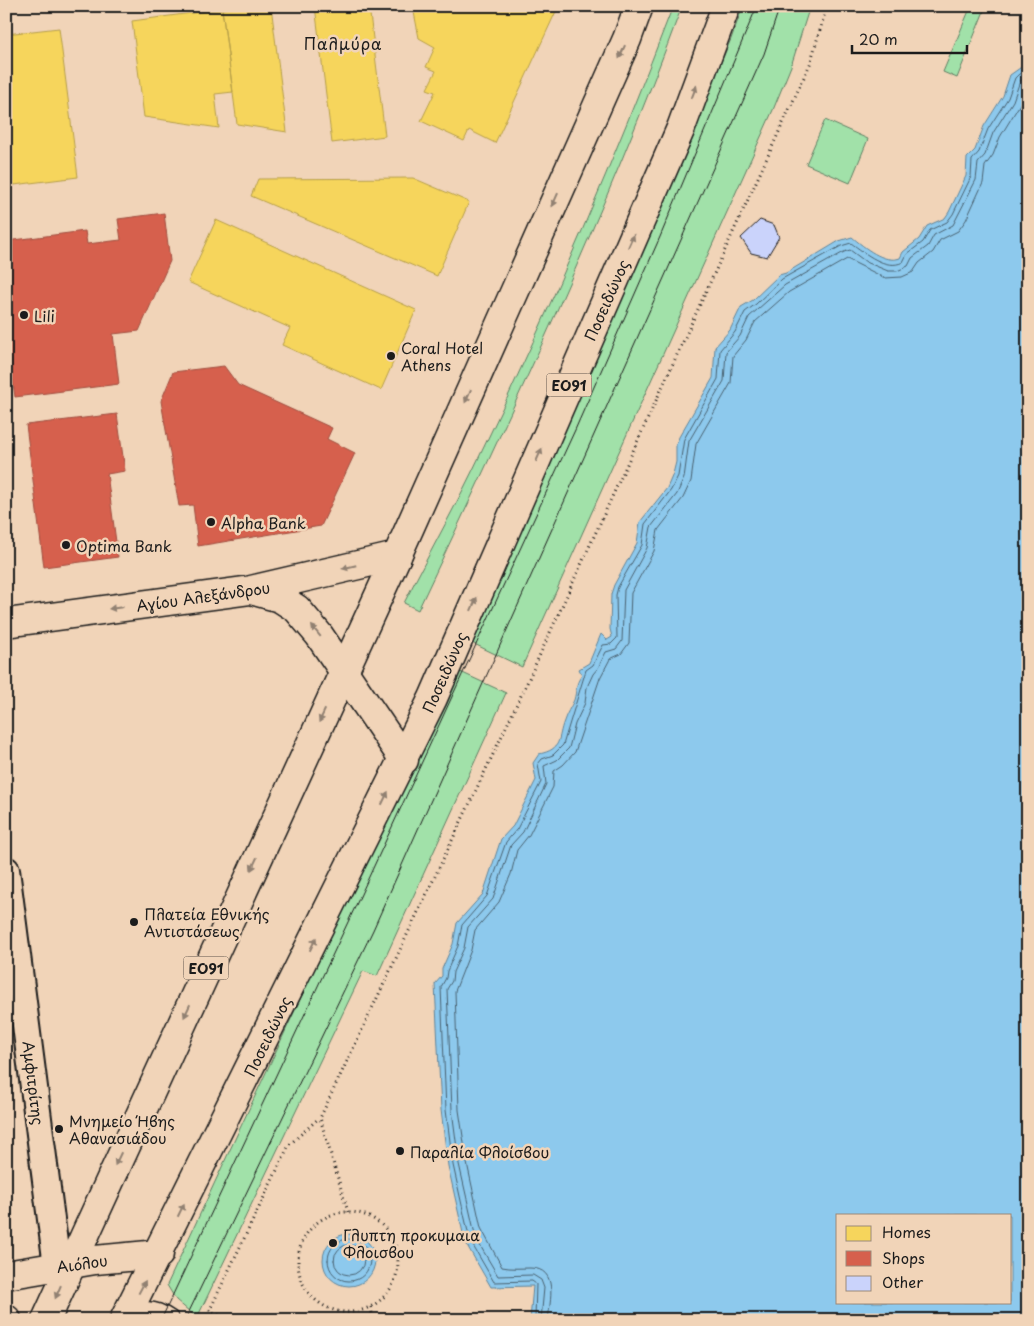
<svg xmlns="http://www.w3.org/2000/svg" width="1034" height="1326" font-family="'Playpen Sans',sans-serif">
  <rect width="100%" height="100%" fill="#f1d4b8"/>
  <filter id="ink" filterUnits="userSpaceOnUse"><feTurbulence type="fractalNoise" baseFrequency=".02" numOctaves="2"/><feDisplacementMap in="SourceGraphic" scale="10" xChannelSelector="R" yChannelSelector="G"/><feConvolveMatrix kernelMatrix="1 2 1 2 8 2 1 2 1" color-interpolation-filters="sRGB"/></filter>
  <g filter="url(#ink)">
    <!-- green -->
    <path fill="#a1e1a9" stroke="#5e7e62" d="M 673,6 L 682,6 C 606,212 512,412 418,610 L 404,603 C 430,552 458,502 482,451 C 552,306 615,157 673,6 Z
      M 743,6 L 810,6 L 791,66 L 773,110 L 522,667 L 466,640 L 562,429 L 731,39 Z
      M 971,6 L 986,6 L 957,78 L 943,72 Z
      M 825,120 L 868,139 L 850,183 L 806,164 Z
      M 454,669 L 506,693 L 377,976 L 363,971 L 197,1318 L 176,1300 L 167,1285 Z"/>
    <!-- water -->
    <path fill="#8dc9ed" stroke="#608499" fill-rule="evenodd" d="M 1028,54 L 1028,1320 L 530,1320 L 533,1286 L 491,1287 L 468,1247 L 463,1233 L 448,1166 L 441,1110 L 435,984 L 442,976 L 442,969 L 453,944 L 457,923 L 483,894 L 501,839 L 513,826 L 536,780 L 533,763 L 539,754 C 563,749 557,739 564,721 C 566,714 571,707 574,700 C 577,690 575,684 582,675 L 579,669 L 589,663 L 601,634 L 607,640 L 612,637 L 610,629 L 611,594 L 614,585 L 637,543 L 640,522 L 667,488 L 673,474 L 676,462 L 676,445 L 679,437 L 713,378 L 715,347 L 730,330 L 741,307 L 753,300 L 779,275 L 786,273 L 839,241 L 852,237 C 864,247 884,264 900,258 L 903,252 L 919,239 L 927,226 L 945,218 L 949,212 L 966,176 L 967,158 L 975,150 L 984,126 L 1003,96 L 1010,75 L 1027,63 ZM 838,1215 L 1010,1215 L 1010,1302 L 838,1302 Z
      M323 1260a26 26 0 1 1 52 0a26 26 0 1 1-52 0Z"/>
    <!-- homes -->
    <path fill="#f6d55c" stroke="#b59e49" d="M 246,6 L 271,6 L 287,132 L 237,124 L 222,9 Z
      M 315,6 L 369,6 L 385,136 L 332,143 Z
      M 413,7 L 558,7 L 495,143 L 469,130 L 464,141 L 421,121 L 435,92 L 427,89 L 436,71 L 426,67 L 435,47 L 419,38 Z
      M 222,9 L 233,92 L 215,94 L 219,128 L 144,117 L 132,21 Z
      M 59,28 L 78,177 L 6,186 L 6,34 Z
      M 413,178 L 469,202 L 437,276 L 251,196 L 258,179 Z
      M 216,220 L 416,310 L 381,390 L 282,345 L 290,328 L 188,282 Z"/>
    <!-- shops -->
    <path fill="#d6604d" stroke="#9e4c3e" d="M 164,213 L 170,261 L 139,331 L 113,334 L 119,384 L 15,397 L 6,332 L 6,241 L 85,231 L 87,244 L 121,240 L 118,219 Z
      M 224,366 L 238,385 L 332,428 L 327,439 L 355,453 L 321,526 L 198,546 L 193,505 L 179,506 L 161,401 L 173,372 Z
      M 117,414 L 125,471 L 107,474 L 118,557 L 44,567 L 26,425 Z"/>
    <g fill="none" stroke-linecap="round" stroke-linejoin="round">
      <!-- shore -->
      <path stroke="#496170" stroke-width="1" d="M328 1260a21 21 0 1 1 42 0a21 21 0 1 1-42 0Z
        M334 1260a15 15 0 1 1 30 0a15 15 0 1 1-30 0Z
        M 535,1320 L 536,1284 L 532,1281 L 494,1282 L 472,1244 L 468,1232 L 453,1165 L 446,1110 L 441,987 L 446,978 L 447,971 L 458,946 L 462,925 L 487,896 L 506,842 L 517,829 L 541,782 L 538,764 L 542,759 L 553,755 L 563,745 L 586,670 L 593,665 L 603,645 L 611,644 L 617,638 L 616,595 L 618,587 L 642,545 L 645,524 L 671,490 L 678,476 L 684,439 L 718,379 L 720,350 L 735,332 L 745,312 L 756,304 L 782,279 L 841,246 L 851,243 C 865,253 886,271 903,262 L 907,254 L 923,242 L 930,230 L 947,222 L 953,214 L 971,177 L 972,160 L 979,152 L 988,129 L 1008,98 L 1015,78 L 1019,74 L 1028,71
        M 541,1320 L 544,1288 L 541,1280 L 533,1275 L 498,1276 L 478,1242 L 474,1230 L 459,1164 L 452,1110 L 447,989 L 452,981 L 453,972 L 464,948 L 468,927 L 493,899 L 511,845 L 523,832 L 546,784 L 544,766 L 557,760 L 569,748 L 575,724 L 585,703 L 587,687 L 593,674 L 598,668 L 606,652 L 616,649 L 622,641 L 624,590 L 647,548 L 651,527 L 677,494 L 684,478 L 689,441 L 724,381 L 726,352 L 740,336 L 749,317 L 785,285 L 844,252 L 850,250 L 866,262 L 888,271 L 897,271 L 908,266 L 912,258 L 928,246 L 934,235 L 953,225 L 976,180 L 978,163 L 985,155 L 993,133 L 1013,101 L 1020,81 L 1028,78
        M 548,1320 C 550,1301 559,1268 530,1268 C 521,1268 511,1269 502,1267 L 481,1228 L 467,1163 L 459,1110 L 455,991 L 471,950 L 475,930 L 499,902 L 511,874 L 517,850 L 529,835 L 553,787 L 554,771 L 563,765 L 575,752 L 600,678 L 610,659 L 621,654 L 629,643 L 631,593 L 654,551 L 658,530 L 683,498 L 691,481 L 696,444 L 731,383 L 733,356 L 746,340 L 755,322 L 789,292 L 847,259 L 885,278 L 902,277 L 913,272 L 919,263 L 933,252 L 940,240 L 958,231 L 966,220 L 983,183 L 985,166 L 993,155 L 1000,137 L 1020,104 L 1028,86"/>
    </g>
    <!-- building -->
    <path fill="#cad3fb" stroke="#1c1c1c" d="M 760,220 L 774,225 L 779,237 L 767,257 L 751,253 L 741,238 Z"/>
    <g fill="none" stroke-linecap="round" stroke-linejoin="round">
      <!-- service casing -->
      <g stroke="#1c1c1c" stroke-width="21">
        <path id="service" d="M 125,1320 C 145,1310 151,1307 170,1320"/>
      </g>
      <!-- pedestrian casing -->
      <g stroke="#1c1c1c" stroke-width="30">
        <path id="pedestrian" d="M 6,870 L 57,1266"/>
      </g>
      <!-- tertiary casing -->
      <g stroke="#1c1c1c" stroke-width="31">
        <path id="tertiary" d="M 251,590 L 280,598 L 297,609 L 319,635 L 404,760
          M 6,623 L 251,590 L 397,556
          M 6,1275 L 95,1260 L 159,1254
          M 6,1319 L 7,1320"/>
      </g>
      <!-- trunk casing -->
      <g stroke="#1c1c1c" stroke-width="31">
        <path id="trunk" d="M 46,1320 L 397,556 L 627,39 L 639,6
          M 124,1320 L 433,698 L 681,128 L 726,6"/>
      </g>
      <!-- path -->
      <path stroke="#1c1c1c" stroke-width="3" stroke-dasharray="1 4" stroke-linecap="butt" d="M 348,1212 L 320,1118 L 526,685 L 810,64 L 827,6
        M298 1262a50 50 0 1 1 100 0a50 50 0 1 1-100 0Z
        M 371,1307 L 373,1320
        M 209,1310 L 228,1320
        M 205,1320 L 289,1145 L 319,1118"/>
      <!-- service -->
      <use href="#service" stroke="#f1d4b8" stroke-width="18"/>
      <!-- pedestrian -->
      <use href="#pedestrian" stroke="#f1d4b8" stroke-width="26"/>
      <!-- tertiary -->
      <use href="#tertiary" stroke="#f1d4b8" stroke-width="28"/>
      <!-- trunk -->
      <use href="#trunk" stroke="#f1d4b8" stroke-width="28"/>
      <!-- tram -->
      <path stroke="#1c1c1c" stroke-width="1" d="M 161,1320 L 356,905 L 575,430 L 660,237 L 757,6
        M 185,1320 L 373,930 L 764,54 L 780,6"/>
    </g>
    <!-- one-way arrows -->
    <defs><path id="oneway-solid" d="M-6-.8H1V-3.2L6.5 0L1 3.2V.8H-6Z" transform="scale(1.25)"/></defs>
    <g fill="#918172">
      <use href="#oneway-solid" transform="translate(622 52) rotate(114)"/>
      <use href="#oneway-solid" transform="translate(694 92) rotate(-69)"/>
      <use href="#oneway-solid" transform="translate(555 200) rotate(114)"/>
      <use href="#oneway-solid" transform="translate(631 241) rotate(-66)"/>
      <use href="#oneway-solid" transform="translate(468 396) rotate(114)"/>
      <use href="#oneway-solid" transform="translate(539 455) rotate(-66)"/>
      <use href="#oneway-solid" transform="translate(349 567) rotate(166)"/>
      <use href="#oneway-solid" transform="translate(474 604) rotate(-66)"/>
      <use href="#oneway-solid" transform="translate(116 608) rotate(173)"/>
      <use href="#oneway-solid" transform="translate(316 631) rotate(-129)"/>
      <use href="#oneway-solid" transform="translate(322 716) rotate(115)"/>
      <use href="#oneway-solid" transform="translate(385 798) rotate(-64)"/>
      <use href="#oneway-solid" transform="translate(254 864) rotate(115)"/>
      <use href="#oneway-solid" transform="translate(313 944) rotate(-64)"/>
      <use href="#oneway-solid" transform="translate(187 1011) rotate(115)"/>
      <use href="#oneway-solid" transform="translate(118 1159) rotate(115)"/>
      <use href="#oneway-solid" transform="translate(181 1210) rotate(-64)"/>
      <use href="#oneway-solid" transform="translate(142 1287) rotate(-62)"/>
      <use href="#oneway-solid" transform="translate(58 1292) rotate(113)"/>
    </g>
  </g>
  <!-- markers -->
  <g fill="#1c1c1c" stroke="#f1d4b8" stroke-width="2">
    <circle cx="24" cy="315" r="5"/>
    <circle cx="391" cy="356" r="5"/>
    <circle cx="211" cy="522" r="5"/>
    <circle cx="66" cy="545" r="5"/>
    <circle cx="134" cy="922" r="5"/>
    <circle cx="59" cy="1129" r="5"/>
    <circle cx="400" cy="1151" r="5"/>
    <circle cx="333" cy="1243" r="5"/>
  </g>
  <g text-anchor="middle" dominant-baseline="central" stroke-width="5" stroke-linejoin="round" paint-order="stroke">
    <!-- shield labels -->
    <g fill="#f1d4b8" stroke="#5c534b" stroke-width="1">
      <rect x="546.5" y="373.5" width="45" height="23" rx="4"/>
      <rect x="183.5" y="956.5" width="45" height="23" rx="4"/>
    </g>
    <g font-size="14" font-weight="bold" fill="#1c1c1c">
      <text x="569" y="385">ΕΟ91</text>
      <text x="206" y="968">ΕΟ91</text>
    </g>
    <!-- street labels -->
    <g font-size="15" fill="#1c1c1c" stroke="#f1d4b8">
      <text transform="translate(606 300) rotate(-66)">Ποσειδώνος</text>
      <text transform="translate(203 596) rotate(-8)">Αγίου Αλεξάνδρου</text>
      <text transform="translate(444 672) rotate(-66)">Ποσειδώνος</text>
      <text transform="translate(267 1036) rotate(-64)">Ποσειδώνος</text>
      <text transform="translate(34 1083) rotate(83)">Αμφιτρίτης</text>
      <text transform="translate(82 1263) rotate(-8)">Αιόλου</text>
    </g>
    <!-- poi labels -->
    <g font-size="15" fill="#1c1c1c" stroke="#f1d4b8" text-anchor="start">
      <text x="34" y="315">Lili</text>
      <text x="401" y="347">Coral Hotel<tspan x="401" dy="17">Athens</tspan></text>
      <text x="221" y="522">Alpha Bank</text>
      <text x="76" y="545">Optima Bank</text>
      <text x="144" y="913">Πλατεία Εθνικής<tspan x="144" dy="17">Αντιστάσεως</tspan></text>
      <text x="69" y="1120">Μνημείο Ήβης<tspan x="69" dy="17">Αθανασιάδου</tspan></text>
      <text x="410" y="1151">Παραλία Φλοίσβου</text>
      <text x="343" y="1234">Γλυπτη προκυμαια<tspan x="343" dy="17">Φλοισβου</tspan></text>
    </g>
    <!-- neighbourhood labels -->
    <g font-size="16" letter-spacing="1" fill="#1c1c1c" stroke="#f1d4b8">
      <text x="343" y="43">Παλμύρα</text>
    </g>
  </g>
  <!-- margin -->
  <rect width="1034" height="1326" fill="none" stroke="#f1d4b8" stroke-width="25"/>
  <rect x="12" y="12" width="1009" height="1301" fill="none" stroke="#1c1c1c" stroke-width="2" filter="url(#ink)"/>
  <!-- legend -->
  <rect x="836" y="1214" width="175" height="90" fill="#f1d4b8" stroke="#9c8a7a"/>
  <rect x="846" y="1226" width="25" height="15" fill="#f6d55c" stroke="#9c8a7a"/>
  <text x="882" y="1238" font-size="15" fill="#1c1c1c">Homes</text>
  <rect x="846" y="1251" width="25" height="15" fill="#d6604d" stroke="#9c8a7a"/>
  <text x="882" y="1264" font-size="15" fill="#1c1c1c">Shops</text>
  <rect x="846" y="1276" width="25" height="15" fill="#cad3fb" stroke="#9c8a7a"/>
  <text x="882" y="1288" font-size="15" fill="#1c1c1c">Other</text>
  <!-- scale -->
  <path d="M852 45v8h115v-8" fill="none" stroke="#1c1c1c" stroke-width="2.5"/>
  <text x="859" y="45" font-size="15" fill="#1c1c1c" stroke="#f1d4b8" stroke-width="4" paint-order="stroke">20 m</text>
</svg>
